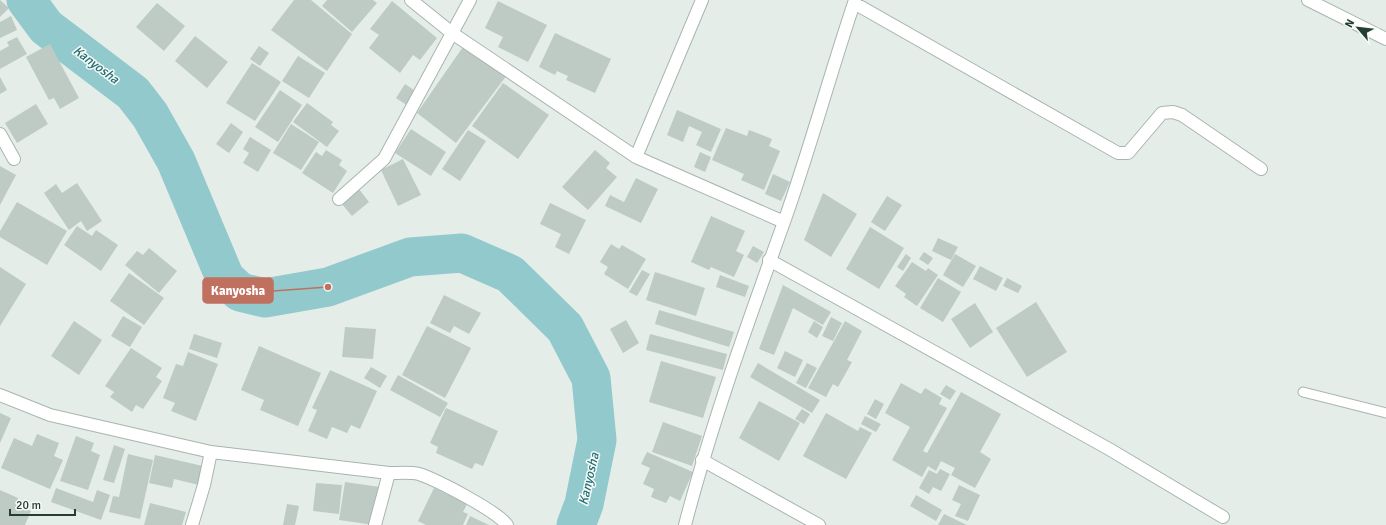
<svg xmlns="http://www.w3.org/2000/svg" width="1386" height="525" font-family="Signika,sans-serif">
  <rect width="100%" height="100%" fill="#e5ede9"/>
  <g fill="none" stroke-linecap="round" stroke-linejoin="round">
    <!-- river -->
    <path stroke="#92c9cd" stroke-width="39" d="M 26,0 L 46,27 L 133,93 L 150,115 L 176,161 L 225,278 L 240,292 L 265,298 L 328,287 L 410,257 L 462,253 L 510,274 L 565,328 L 591,378 L 597,440 L 584,504 L 576,525"/>
  </g>
  <!-- building -->
  <path fill="#bdcbc4" d="M 0,0 L 9,8 L 0,17 Z
    M 294,0 L 311,0 L 352,34 L 327,71 L 271,30 Z
    M 327,0 L 373,0 L 377,3 L 352,32 L 322,6 Z
    M 392,1 L 437,38 L 420,60 L 413,55 L 400,73 L 369,48 L 379,35 L 370,29 Z
    M 498,1 L 547,25 L 528,62 L 498,47 L 503,37 L 485,28 Z
    M 157,3 L 185,26 L 164,51 L 136,27 Z
    M 11,16 L 17,30 L 0,38 L 0,22 Z
    M 555,33 L 611,59 L 595,93 L 566,80 L 568,76 L 557,71 L 555,75 L 539,67 Z
    M 195,36 L 228,62 L 207,88 L 175,61 Z
    M 17,37 L 27,54 L 0,69 L 0,51 L 9,46 L 7,42 Z
    M 50,44 L 79,98 L 60,109 L 54,98 L 49,100 L 26,57 Z
    M 465,44 L 507,75 L 456,143 L 417,113 Z
    M 259,46 L 269,53 L 260,66 L 250,59 Z
    M 298,56 L 325,73 L 309,98 L 282,81 Z
    M 252,63 L 281,82 L 255,121 L 226,103 Z
    M 0,77 L 7,90 L 0,94 Z
    M 503,83 L 549,115 L 518,159 L 472,126 Z
    M 405,84 L 417,92 L 408,106 L 396,98 Z
    M 280,90 L 302,105 L 278,142 L 255,127 Z
    M 307,103 L 333,122 L 331,125 L 339,131 L 327,147 L 293,122 Z
    M 36,104 L 48,124 L 17,143 L 5,123 Z
    M 677,110 L 721,129 L 711,152 L 696,145 L 702,132 L 689,126 L 683,142 L 667,135 Z
    M 231,123 L 243,132 L 229,153 L 216,144 Z
    M 291,124 L 319,142 L 301,170 L 273,153 Z
    M 726,128 L 747,136 L 749,130 L 772,139 L 769,146 L 780,151 L 764,190 L 741,180 L 744,174 L 712,160 Z
    M 411,129 L 446,152 L 431,176 L 395,153 Z
    M 468,130 L 486,141 L 460,181 L 442,169 Z
    M 250,137 L 271,150 L 258,172 L 243,163 L 249,153 L 243,149 Z
    M 326,150 L 342,160 L 339,165 L 347,171 L 333,193 L 302,173 L 316,152 L 322,156 Z
    M 595,150 L 610,163 L 606,168 L 617,177 L 588,210 L 562,187 Z
    M 700,152 L 711,157 L 705,172 L 694,167 Z
    M 403,159 L 421,195 L 398,206 L 381,170 Z
    M 0,166 L 16,175 L 0,205 Z
    M 773,174 L 790,182 L 781,201 L 765,194 Z
    M 636,178 L 658,189 L 641,223 L 605,206 L 610,195 L 624,202 Z
    M 77,183 L 102,221 L 87,231 L 81,221 L 69,230 L 44,193 L 56,184 L 62,193 Z
    M 359,189 L 369,202 L 352,216 L 341,203 Z
    M 823,193 L 857,214 L 831,257 L 804,240 Z
    M 887,196 L 902,205 L 885,231 L 871,222 Z
    M 17,202 L 67,231 L 47,265 L 0,237 L 0,231 Z
    M 550,203 L 586,220 L 569,254 L 555,247 L 561,234 L 540,224 Z
    M 711,216 L 745,231 L 736,251 L 744,255 L 734,277 L 711,267 L 709,270 L 691,262 Z
    M 77,226 L 92,236 L 96,230 L 118,245 L 101,271 L 64,245 Z
    M 870,227 L 904,248 L 879,289 L 846,269 Z
    M 938,238 L 958,247 L 951,260 L 932,251 Z
    M 611,244 L 619,249 L 622,245 L 646,259 L 628,289 L 604,274 L 608,267 L 600,262 Z
    M 753,246 L 764,252 L 757,263 L 747,257 Z
    M 149,248 L 177,271 L 159,293 L 125,265 L 137,251 L 143,255 Z
    M 924,252 L 933,258 L 928,265 L 919,259 Z
    M 906,254 L 911,258 L 903,271 L 897,267 Z
    M 955,254 L 976,266 L 963,287 L 943,275 Z
    M 912,262 L 926,271 L 928,268 L 938,275 L 917,306 L 904,297 L 906,294 L 895,286 Z
    M 980,266 L 1003,278 L 996,291 L 973,279 Z
    M 0,267 L 26,284 L 0,326 Z
    M 642,270 L 650,274 L 637,296 L 629,292 Z
    M 655,272 L 705,288 L 696,316 L 646,300 Z
    M 129,273 L 164,298 L 144,325 L 110,301 Z
    M 720,275 L 749,286 L 745,297 L 716,287 Z
    M 938,278 L 961,292 L 943,322 L 920,308 Z
    M 1007,278 L 1022,286 L 1018,293 L 1003,286 Z
    M 783,285 L 831,312 L 823,325 L 793,308 L 774,355 L 759,349 Z
    M 444,295 L 481,313 L 469,334 L 454,326 L 450,333 L 430,323 Z
    M 1036,302 L 1067,352 L 1027,377 L 996,328 Z
    M 975,303 L 993,332 L 970,348 L 951,319 Z
    M 659,310 L 734,332 L 729,347 L 655,324 Z
    M 123,316 L 142,327 L 130,347 L 111,336 Z
    M 831,317 L 842,323 L 833,341 L 822,336 Z
    M 626,320 L 639,343 L 623,353 L 610,329 Z
    M 74,321 L 102,340 L 79,375 L 51,356 Z
    M 814,321 L 823,327 L 817,338 L 808,332 Z
    M 845,321 L 862,331 L 847,360 L 852,362 L 838,387 L 833,384 L 826,397 L 808,388 Z
    M 427,326 L 471,348 L 445,398 L 402,375 Z
    M 345,327 L 376,329 L 373,359 L 342,357 Z
    M 194,334 L 222,343 L 217,358 L 189,349 Z
    M 650,334 L 727,354 L 723,370 L 646,350 Z
    M 259,346 L 321,373 L 298,426 L 260,410 L 264,400 L 241,390 Z
    M 131,348 L 162,368 L 156,377 L 162,381 L 143,409 L 136,405 L 132,412 L 110,397 L 114,392 L 105,386 Z
    M 785,351 L 803,360 L 795,377 L 777,368 Z
    M 188,352 L 218,364 L 196,421 L 171,411 L 175,403 L 163,398 L 176,364 L 183,366 Z
    M 661,361 L 716,377 L 703,418 L 649,402 Z
    M 758,363 L 820,400 L 812,413 L 750,377 Z
    M 807,363 L 817,368 L 806,388 L 796,383 Z
    M 371,367 L 387,376 L 380,388 L 364,378 Z
    M 330,370 L 377,391 L 360,429 L 351,425 L 347,433 L 332,427 L 327,439 L 308,431 L 317,410 L 312,408 Z
    M 398,375 L 448,403 L 440,417 L 390,390 Z
    M 901,383 L 921,394 L 925,388 L 942,398 L 939,404 L 947,408 L 923,451 L 927,453 L 961,392 L 1001,414 L 980,452 L 991,459 L 975,488 L 951,475 L 955,468 L 941,461 L 936,471 L 928,466 L 922,477 L 892,460 L 910,427 L 885,413 Z
    M 946,385 L 956,391 L 950,400 L 940,394 Z
    M 875,399 L 884,404 L 876,419 L 867,414 Z
    M 759,401 L 800,423 L 779,461 L 739,438 Z
    M 446,408 L 498,431 L 483,466 L 475,463 L 472,469 L 436,453 L 438,447 L 430,443 Z
    M 802,409 L 810,414 L 804,424 L 795,419 Z
    M 0,413 L 11,418 L 0,443 Z
    M 826,413 L 858,431 L 860,427 L 872,433 L 846,479 L 803,456 Z
    M 865,416 L 881,424 L 876,432 L 861,424 Z
    M 663,422 L 702,436 L 692,466 L 652,452 Z
    M 37,434 L 59,443 L 54,456 L 63,460 L 50,489 L 1,468 L 14,438 L 32,446 Z
    M 76,436 L 94,443 L 91,451 L 100,455 L 88,490 L 60,481 Z
    M 114,445 L 125,449 L 114,483 L 103,480 Z
    M 647,452 L 693,472 L 680,501 L 670,496 L 666,503 L 651,497 L 654,489 L 643,484 L 650,468 L 641,464 Z
    M 128,454 L 153,460 L 140,519 L 109,512 L 113,496 L 119,497 Z
    M 155,455 L 207,467 L 203,486 L 174,479 L 172,488 L 149,483 Z
    M 940,469 L 950,474 L 941,491 L 933,487 L 929,494 L 919,488 L 929,470 L 937,474 Z
    M 345,482 L 380,487 L 374,525 L 339,520 Z
    M 316,483 L 342,485 L 339,514 L 313,511 Z
    M 959,485 L 980,495 L 968,521 L 955,516 L 961,504 L 952,500 Z
    M 56,488 L 93,502 L 97,490 L 110,495 L 101,520 L 51,502 Z
    M 434,488 L 467,504 L 463,512 L 468,514 L 463,525 L 426,525 L 418,521 Z
    M 0,490 L 18,498 L 16,505 L 31,511 L 25,525 L 0,525 Z
    M 916,495 L 942,510 L 936,521 L 910,506 Z
    M 150,503 L 186,512 L 182,525 L 144,525 Z
    M 287,504 L 299,506 L 295,525 L 283,525 Z
    M 944,514 L 967,525 L 938,525 Z
    M 470,516 L 489,525 L 466,525 Z"/>
  <g fill="none" stroke-linecap="round" stroke-linejoin="round">
    <!-- service casing -->
    <g stroke="#a8b5af" stroke-width="11">
      <path id="service" d="M 1303,392 L 1386,413"/>
    </g>
    <!-- minor casing -->
    <g stroke="#a8b5af" stroke-width="14">
      <path id="minor" d="M 411,0 L 452,33 L 636,157 L 784,222
        M 1308,0 L 1386,39
        M 854,3 L 1118,153 L 1128,153 L 1162,113 L 1173,112 L 1182,115 L 1261,169
        M 0,134 L 14,159
        M 636,157 L 702,0
        M 339,199 L 384,159 L 470,0
        M 769,260 L 1109,449 L 1223,517
        M 0,395 L 50,415 L 211,452 L 389,473 L 375,525
        M 702,460 L 819,525
        M 389,473 C 398,473 411,472 419,474 C 437,480 497,511 507,525
        M 192,525 L 204,485 L 211,452
        M 685,525 C 712,422 748,322 784,222 C 810,149 830,74 855,0"/>
    </g>
    <!-- service -->
    <use href="#service" stroke="#fff" stroke-width="9"/>
    <!-- minor -->
    <use href="#minor" stroke="#fff" stroke-width="12"/>
  </g>
  <g text-anchor="middle" dominant-baseline="central" stroke-width="3" stroke-linejoin="round" paint-order="stroke">
    <!-- water labels -->
    <g font-size="13" font-style="italic" fill="#246f75" stroke="#f5faf7">
      <text transform="translate(96 65) rotate(37)">Kanyosha</text>
      <text transform="translate(589 479) rotate(-77)">Kanyosha</text>
    </g>
  </g>
  <!-- callouts -->
  <path fill="none" stroke="#c0705f" stroke-width="1.5" d="M328 287L273 291"/>
  <circle fill="#c0705f" stroke="#f5faf7" stroke-width="1.5" cx="328" cy="287" r="4"/>
  <rect fill="#c0705f" stroke="#c0705f" stroke-width="1.5" x="203" y="278" width="70" height="25" rx="4"/>
  <g font-size="13" text-anchor="middle" font-weight="bold" fill="#fff">
    <text x="238" y="295">Kanyosha</text>
  </g>
  <!-- north arrow -->
  <g transform="translate(1358 28) rotate(298)" stroke="#f5faf7" stroke-width="3" paint-order="stroke">
  <path d="M0-3L7 15L0 10L-7 15Z" fill="#253e35"/>
  <text y="-6" font-size="11" font-weight="bold" text-anchor="middle" fill="#253e35">N</text>
  </g>
  <!-- scale -->
  <path d="M10 509v6h65v-6" fill="none" stroke="#253e35" stroke-width="2"/>
  <text x="16" y="509" font-size="12" fill="#253e35" stroke="#f5faf7" stroke-width="3" paint-order="stroke">20 m</text>
</svg>
